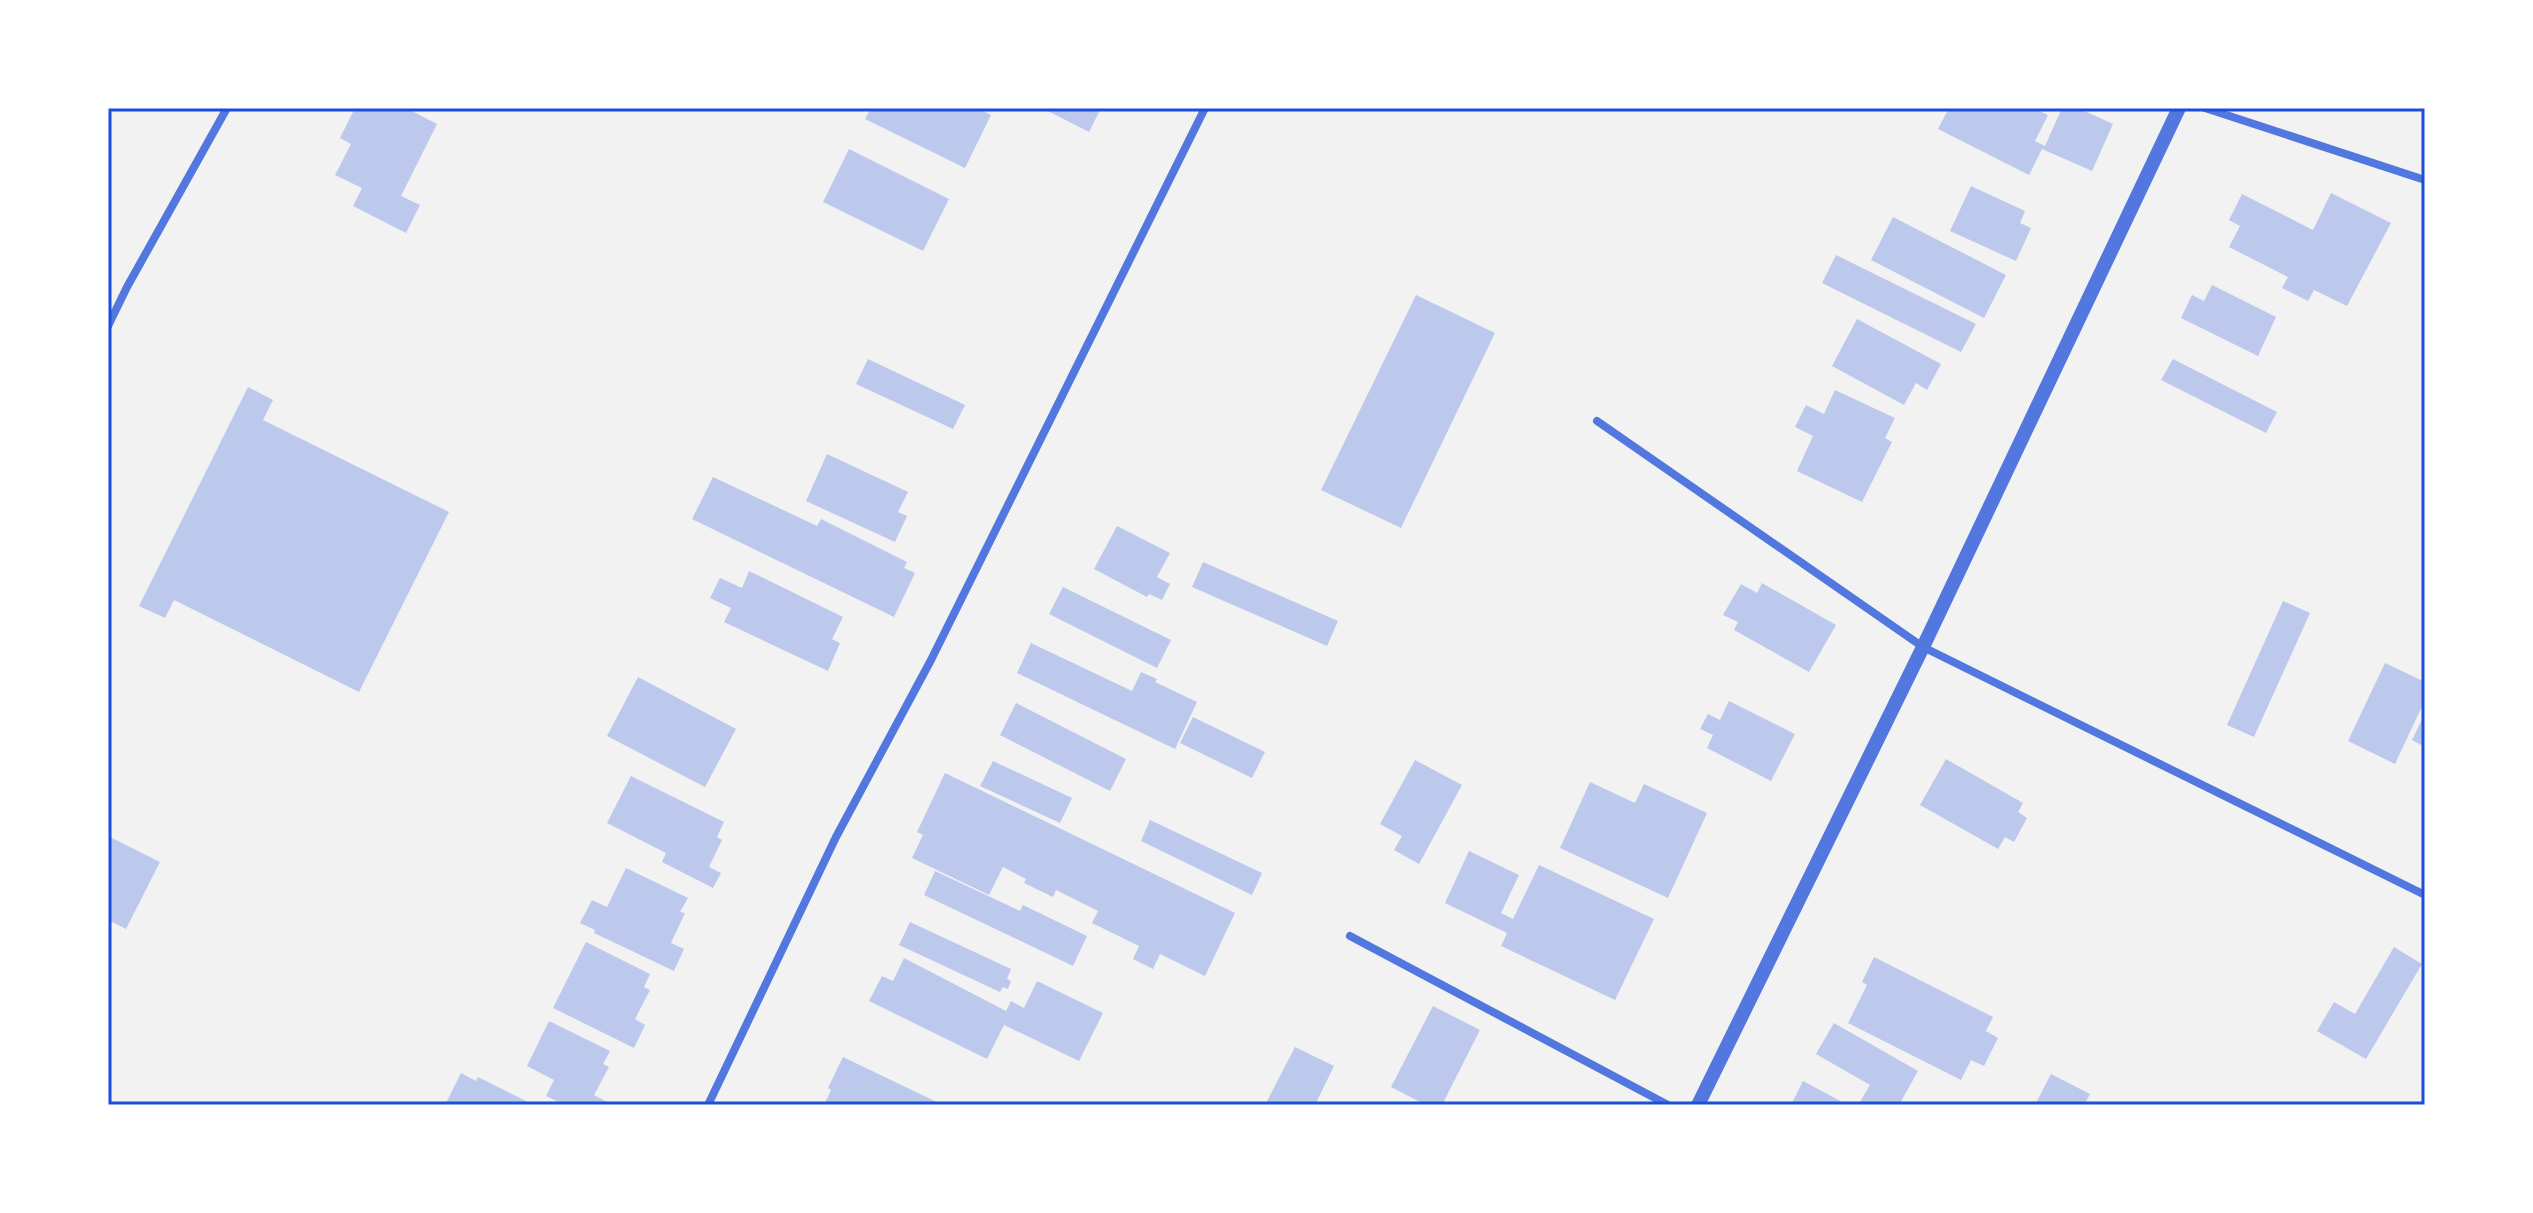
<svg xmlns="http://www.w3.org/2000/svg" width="2533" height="1213" font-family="'DM Sans',sans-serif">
  <rect width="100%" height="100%" fill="#f2f2f2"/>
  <!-- building -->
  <path fill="#bdc9ec" d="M 355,108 L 406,108 L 437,124 L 401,196 L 420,205 L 406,233 L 353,206 L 362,188 L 335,175 L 351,144 L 340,138 Z
    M 871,108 L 977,108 L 991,115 L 965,168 L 865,119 Z
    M 1042,108 L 1101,108 L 1089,132 Z
    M 1949,108 L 2033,108 L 2048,115 L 2035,141 L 2045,146 L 2062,108 L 2078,108 L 2113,124 L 2092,171 L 2042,149 L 2029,175 L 1938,129 Z
    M 849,149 L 949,199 L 923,251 L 823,202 Z
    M 1971,186 L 2025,211 L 2020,223 L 2031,228 L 2016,261 L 1950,231 Z
    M 2331,193 L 2391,223 L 2347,306 L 2314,290 L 2308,301 L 2282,288 L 2288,277 L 2229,247 L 2240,226 L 2229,220 L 2242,194 L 2313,230 Z
    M 1893,217 L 2006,275 L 1984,318 L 1871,260 Z
    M 1836,255 L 1976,324 L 1961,352 L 1822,283 Z
    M 2212,285 L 2276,317 L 2258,356 L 2181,318 L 2192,295 L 2204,301 Z
    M 1416,295 L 1495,333 L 1401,528 L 1321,490 Z
    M 1857,319 L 1941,364 L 1927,390 L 1916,383 L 1904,405 L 1832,366 Z
    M 868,359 L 965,405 L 953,429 L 856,384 Z
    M 2173,359 L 2277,412 L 2266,433 L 2161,380 Z
    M 248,387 L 273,400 L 263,420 L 449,512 L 359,692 L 174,600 L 165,618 L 139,606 Z
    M 1835,390 L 1895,418 L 1885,438 L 1892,442 L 1862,502 L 1797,471 L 1813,436 L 1795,427 L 1806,405 L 1824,414 Z
    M 827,454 L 908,492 L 898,512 L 907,516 L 895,542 L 806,501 Z
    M 713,477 L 817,526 L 821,519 L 907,562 L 904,568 L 915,573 L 894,617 L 692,519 Z
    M 1117,526 L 1170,553 L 1157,577 L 1170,584 L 1162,600 L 1149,594 L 1147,597 L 1094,569 Z
    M 1203,562 L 1338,621 L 1327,646 L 1192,587 Z
    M 749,571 L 843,617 L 832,639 L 840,643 L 828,671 L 724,622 L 731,608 L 710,598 L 720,578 L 742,588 Z
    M 1762,583 L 1836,625 L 1809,672 L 1734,630 L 1738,622 L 1723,615 L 1741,584 L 1757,593 Z
    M 1063,587 L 1171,640 L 1157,668 L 1049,614 Z
    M 2283,601 L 2310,613 L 2254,737 L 2227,725 Z
    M 1031,643 L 1132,691 L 1141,672 L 1157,679 L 1155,682 L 1197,702 L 1175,749 L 1017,673 Z
    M 2385,663 L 2425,682 L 2425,700 L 2395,764 L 2348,741 Z
    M 638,677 L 736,729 L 705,787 L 607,736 Z
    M 1729,701 L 1795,734 L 1771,781 L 1707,748 L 1713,735 L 1700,729 L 1708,714 L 1720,720 Z
    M 1016,703 L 1126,759 L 1110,791 L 1000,735 Z
    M 2425,713 L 2425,747 L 2412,740 Z
    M 1193,717 L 1265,752 L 1252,778 L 1180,743 Z
    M 1946,759 L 2023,803 L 2018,812 L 2027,818 L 2014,842 L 2005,837 L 1998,849 L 1920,805 Z
    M 1415,760 L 1462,785 L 1419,864 L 1394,850 L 1402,836 L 1380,824 Z
    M 993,761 L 1072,798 L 1060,823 L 980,786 Z
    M 945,773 L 1235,913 L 1205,976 L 1160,954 L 1153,969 L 1133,959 L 1139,946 L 1092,923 L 1098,911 L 1056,890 L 1053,897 L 1024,883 L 1026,879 L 1003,867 L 989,895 L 912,858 L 923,835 L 917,832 Z
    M 631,776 L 724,822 L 717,837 L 722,840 L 709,867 L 721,873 L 713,888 L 662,862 L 666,853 L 607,823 Z
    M 1590,782 L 1635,803 L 1644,784 L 1707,813 L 1668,898 L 1560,848 Z
    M 1150,820 L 1262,873 L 1252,895 L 1141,841 Z
    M 108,836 L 160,862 L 126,929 L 108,920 Z
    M 1469,851 L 1519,875 L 1501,913 L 1513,919 L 1539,865 L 1654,919 L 1615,1000 L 1501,946 L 1507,933 L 1445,903 Z
    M 626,868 L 688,898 L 680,912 L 685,913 L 671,943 L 684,949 L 674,971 L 594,933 L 595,930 L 580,923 L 592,900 L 607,907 Z
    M 935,871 L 1020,911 L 1023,905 L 1087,936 L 1073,966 L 924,895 Z
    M 910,922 L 1011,969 L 1007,979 L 1011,981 L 1008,989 L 1003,987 L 1000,992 L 899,945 Z
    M 586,942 L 650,974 L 644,987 L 650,990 L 635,1019 L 645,1025 L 634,1048 L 553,1008 Z
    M 2394,947 L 2422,964 L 2366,1059 L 2317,1031 L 2334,1002 L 2355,1014 Z
    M 1874,957 L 1993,1017 L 1986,1031 L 1998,1038 L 1984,1066 L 1971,1060 L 1961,1080 L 1848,1023 L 1867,985 L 1862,982 Z
    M 904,958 L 1006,1011 L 1011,1001 L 1024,1008 L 1037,981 L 1103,1013 L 1079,1061 L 1004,1025 L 987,1059 L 869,1001 L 882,976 L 893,981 Z
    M 1433,1006 L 1480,1030 L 1442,1105 L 1426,1105 L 1391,1087 Z
    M 549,1021 L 610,1051 L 603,1064 L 609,1067 L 594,1095 L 607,1102 L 606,1105 L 565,1105 L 546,1096 L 554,1080 L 527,1066 Z
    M 1834,1023 L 1918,1071 L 1899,1105 L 1858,1105 L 1870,1085 L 1816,1054 Z
    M 1295,1047 L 1334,1066 L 1315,1105 L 1265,1105 Z
    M 843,1057 L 943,1105 L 824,1105 L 831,1090 L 828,1088 Z
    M 461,1073 L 476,1081 L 478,1077 L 534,1105 L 445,1105 Z
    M 2051,1074 L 2090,1094 L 2084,1105 L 2035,1105 Z
    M 1803,1081 L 1848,1105 L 1791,1105 Z"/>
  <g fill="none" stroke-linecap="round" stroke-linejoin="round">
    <!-- minor -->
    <path stroke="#5277de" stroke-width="8" d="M 2205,108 L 2425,180
      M 108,326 L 127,287 L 227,108
      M 1597,421 L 1923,647 L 2425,895
      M 1350,936 L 1668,1105
      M 708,1105 L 836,837 L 931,660 L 1205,108"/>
    <!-- tertiary -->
    <path stroke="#5277de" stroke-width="14" d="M 1698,1105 L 1923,647 L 2179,108"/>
  </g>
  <!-- border -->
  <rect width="2533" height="1213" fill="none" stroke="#ffffff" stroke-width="220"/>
  <rect x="110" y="110" width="2313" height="993" fill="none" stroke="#1d4ed8" stroke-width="3"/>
</svg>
